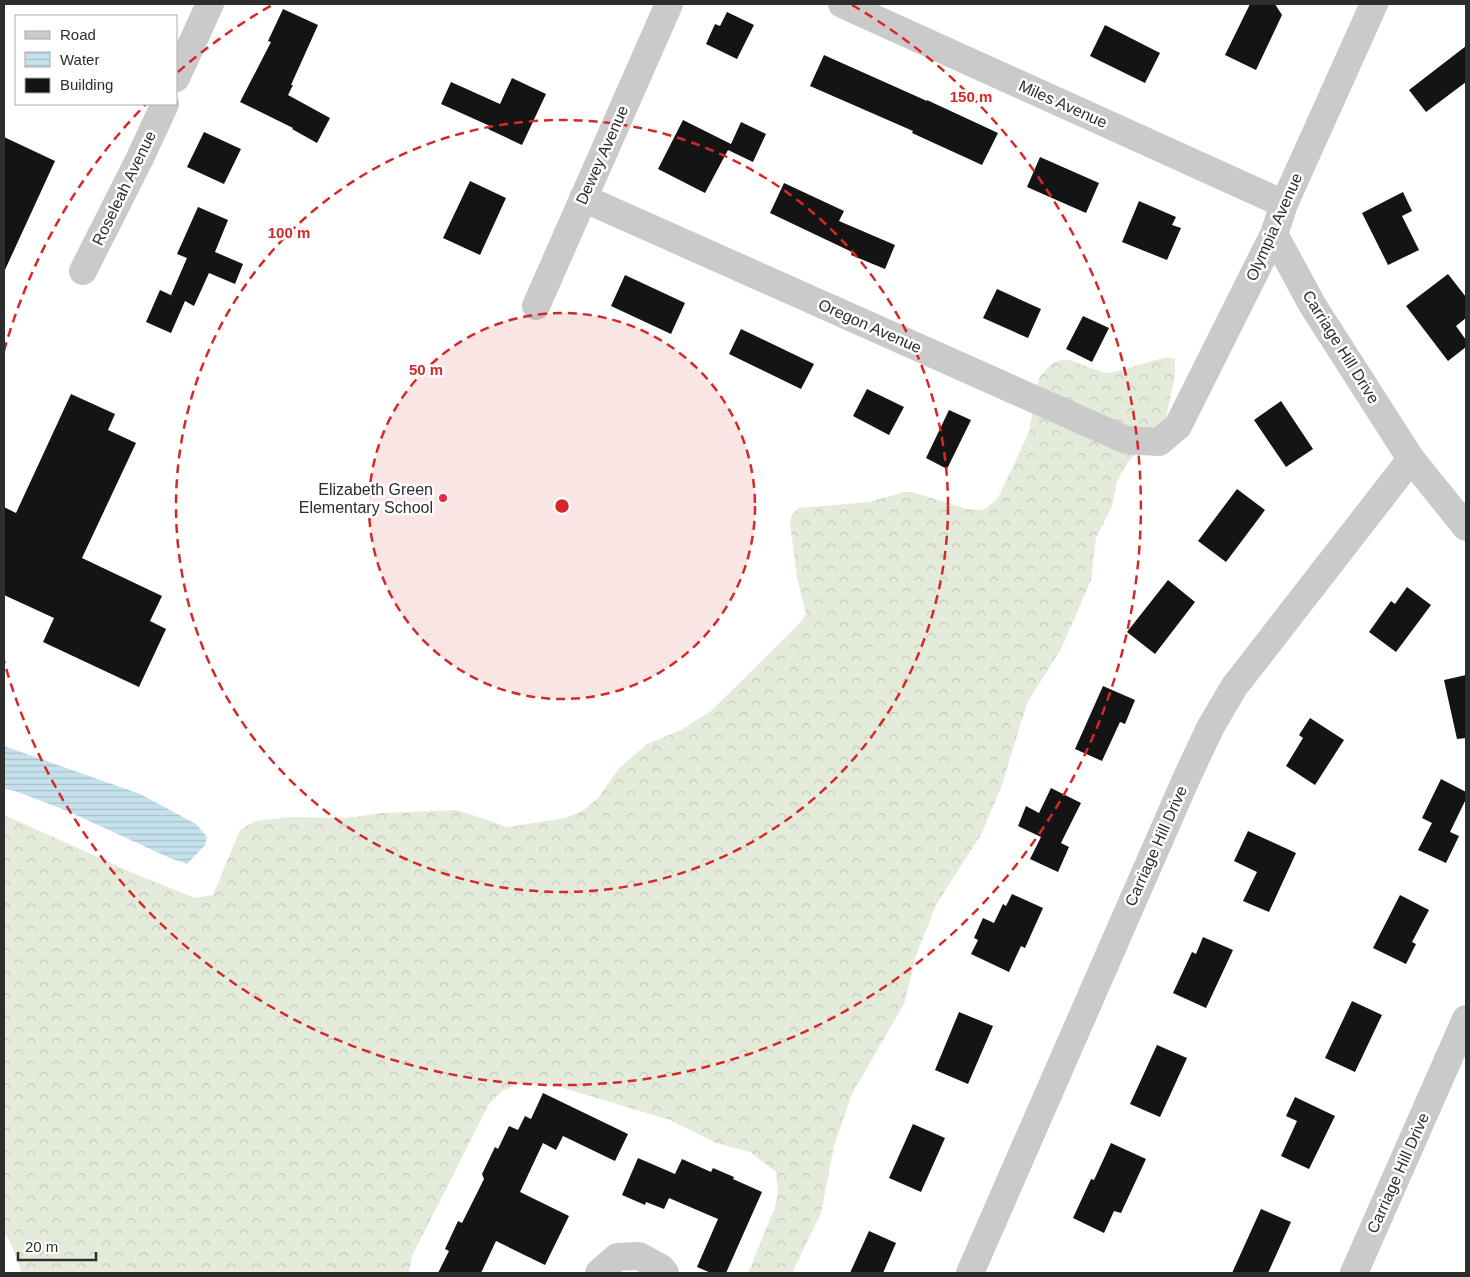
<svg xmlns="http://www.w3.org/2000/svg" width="1470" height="1277" font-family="Helvetica,sans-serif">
  <defs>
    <pattern id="forest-crowns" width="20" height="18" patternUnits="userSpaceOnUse" patternTransform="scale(1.25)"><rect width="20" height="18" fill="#e5ebda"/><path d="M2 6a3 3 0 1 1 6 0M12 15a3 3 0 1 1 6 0" fill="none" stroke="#c5cabb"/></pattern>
    <pattern id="water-rules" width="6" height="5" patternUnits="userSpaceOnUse" patternTransform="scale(1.25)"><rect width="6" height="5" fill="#c5e1ec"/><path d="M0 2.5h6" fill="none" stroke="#aac1cb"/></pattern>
  </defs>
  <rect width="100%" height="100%" fill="#fff"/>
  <!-- forest -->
  <path fill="url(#forest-crowns)" d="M 1167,357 L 1175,359 L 1175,376 L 1166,418 L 1163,426 L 1130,460 L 1117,481 L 1112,507 L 1096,537 L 1091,580 L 1061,649 L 1027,703 L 1002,785 L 982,833 L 936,905 L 917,953 L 904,1004 L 852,1094 L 834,1146 L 821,1213 L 792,1273 L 748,1273 L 775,1207 L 778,1190 L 776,1172 L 750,1152 L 716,1143 L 670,1120 L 550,1084 L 516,1084 L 501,1092 L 489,1104 L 412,1256 L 409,1273 L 22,1273 L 12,1246 L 4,1232 L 4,815 L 140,876 L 195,898 L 213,895 L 240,830 L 255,821 L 291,817 L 346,818 L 382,813 L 457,810 L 508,827 L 565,818 L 584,810 L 598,798 L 619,768 L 647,744 L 681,730 L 711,711 L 801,622 L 806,614 L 797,578 L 790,523 L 792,514 L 799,508 L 869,502 L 904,492 L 913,492 L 966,509 L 984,510 L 998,498 L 1029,432 L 1039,378 L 1051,364 L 1060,360 L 1069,360 L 1102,372 L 1110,373 Z"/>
  <!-- water -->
  <path fill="url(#water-rules)" d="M 4,746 L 140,794 L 196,824 L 207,837 L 205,845 L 187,864 L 170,858 L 65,810 L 15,791 L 4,789 Z"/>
  <!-- building -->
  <path fill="#141414" d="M 1250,4 L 1275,4 L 1282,15 L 1256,70 L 1225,55 Z
    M 283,9 L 318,25 L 291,85 L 293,85 L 288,95 L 330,118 L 317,143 L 292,129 L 293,128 L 240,102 L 271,42 L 268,41 Z
    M 727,12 L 754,25 L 737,59 L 706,44 L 715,24 L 720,26 Z
    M 1105,25 L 1160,53 L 1145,83 L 1090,56 Z
    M 1466,46 L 1466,82 L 1426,112 L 1409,90 Z
    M 824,55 L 927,101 L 927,100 L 998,133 L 982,165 L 912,133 L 913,131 L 810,86 Z
    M 512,78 L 546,94 L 522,145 L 488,129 L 490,126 L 441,104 L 451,82 L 500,104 Z
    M 683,120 L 731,144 L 741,122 L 766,134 L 753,162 L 728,150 L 705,193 L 658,169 Z
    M 204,132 L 241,149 L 224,184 L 187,167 Z
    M 4,137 L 55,161 L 4,272 Z
    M 1040,157 L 1099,183 L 1086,213 L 1027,187 Z
    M 470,181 L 506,198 L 480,255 L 443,238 Z
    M 784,183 L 844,211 L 839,221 L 895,245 L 885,269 L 851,255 L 852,252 L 770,213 Z
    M 1403,192 L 1412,211 L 1402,216 L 1419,250 L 1388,265 L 1362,213 Z
    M 1139,201 L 1176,217 L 1172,225 L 1181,228 L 1167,260 L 1122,242 Z
    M 198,207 L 228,220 L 215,252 L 243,264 L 235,284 L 209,273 L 194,306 L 185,301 L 171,333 L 146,322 L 160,290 L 177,298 L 171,295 L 187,258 L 177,254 Z
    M 1448,274 L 1466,297 L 1466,318 L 1456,326 L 1466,340 L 1466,347 L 1448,361 L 1406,306 Z
    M 625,275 L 685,303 L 671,334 L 611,306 Z
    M 997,289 L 1041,309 L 1028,338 L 983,318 Z
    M 1083,316 L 1109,328 L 1092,362 L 1066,349 Z
    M 741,329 L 814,364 L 801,389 L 729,354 Z
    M 867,389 L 904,407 L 889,435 L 853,416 Z
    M 71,394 L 115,414 L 108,430 L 136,443 L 82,558 L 162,596 L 150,621 L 166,629 L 139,687 L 43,642 L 54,618 L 4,595 L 4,507 L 16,513 Z
    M 1281,401 L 1313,449 L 1286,467 L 1254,420 Z
    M 949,410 L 971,420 L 947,469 L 926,458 Z
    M 1237,489 L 1265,510 L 1226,562 L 1198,541 Z
    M 1168,580 L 1195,602 L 1155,654 L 1127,632 Z
    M 1407,587 L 1431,605 L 1396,652 L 1369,632 L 1391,601 L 1395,604 Z
    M 1466,675 L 1466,738 L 1457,739 L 1444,680 Z
    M 1103,686 L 1135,700 L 1125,724 L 1120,722 L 1102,761 L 1075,749 Z
    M 1310,718 L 1344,740 L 1315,785 L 1286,766 L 1303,738 L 1299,735 Z
    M 1441,779 L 1466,792 L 1466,799 L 1450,832 L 1459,836 L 1446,863 L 1418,850 L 1432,823 L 1422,818 Z
    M 1051,788 L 1081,803 L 1061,843 L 1069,847 L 1058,872 L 1030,859 L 1041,837 L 1018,826 L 1026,806 L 1039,813 Z
    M 1248,831 L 1296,853 L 1269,912 L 1243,901 L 1257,872 L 1234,861 Z
    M 1012,894 L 1043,908 L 1025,948 L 1021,946 L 1009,972 L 971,954 L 978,940 L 974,938 L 983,918 L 994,923 L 1003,904 L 1006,906 Z
    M 1400,895 L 1429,910 L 1412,942 L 1416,944 L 1406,964 L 1373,948 Z
    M 1203,937 L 1233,950 L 1206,1008 L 1173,993 L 1192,952 L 1196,954 Z
    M 1352,1001 L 1382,1015 L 1355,1072 L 1325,1058 Z
    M 959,1012 L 993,1026 L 968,1084 L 935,1070 Z
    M 1157,1045 L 1187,1058 L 1160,1117 L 1130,1104 Z
    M 543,1093 L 628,1134 L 615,1161 L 563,1136 L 556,1150 L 543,1143 L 520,1192 L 569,1216 L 545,1265 L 496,1241 L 481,1273 L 438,1273 L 449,1251 L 445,1249 L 458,1221 L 462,1223 L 484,1179 L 482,1174 L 495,1147 L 498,1149 L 509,1126 L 518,1130 L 525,1116 L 531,1119 Z
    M 1295,1097 L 1335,1116 L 1309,1169 L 1281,1156 L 1297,1121 L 1286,1116 Z
    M 913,1124 L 945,1138 L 921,1192 L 889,1178 Z
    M 1111,1143 L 1146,1159 L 1121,1213 L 1114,1211 L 1104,1233 L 1073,1218 L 1091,1179 L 1094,1180 Z
    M 638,1158 L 675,1174 L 682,1159 L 711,1172 L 713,1168 L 734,1177 L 733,1179 L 762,1192 L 726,1273 L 711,1273 L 697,1267 L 718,1219 L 669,1198 L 664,1209 L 646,1202 L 645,1205 L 622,1195 Z
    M 1261,1209 L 1291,1222 L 1268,1273 L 1232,1273 Z
    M 869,1231 L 896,1243 L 883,1273 L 850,1273 Z"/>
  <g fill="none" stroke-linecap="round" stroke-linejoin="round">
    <!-- minor -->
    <path stroke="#cacaca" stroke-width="28" d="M 842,4 L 1284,204
      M 176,78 L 210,4
      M 583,198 L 1126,440 L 1159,442 L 1178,426 L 1274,234 L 1284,204 L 1374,4
      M 1274,234 L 1313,306 L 1411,459 L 1466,527
      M 83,271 L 140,158 L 165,104
      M 536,306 L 669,4
      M 599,1273 L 617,1257 L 639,1256 L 661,1268 L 665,1273
      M 970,1273 L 1187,777 L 1210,728 L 1234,687 L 1411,459
      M 1354,1273 L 1466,1019"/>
  </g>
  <!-- distance rings -->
  <circle cx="562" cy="506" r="193" fill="#d62828" fill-opacity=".12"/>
  <g fill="none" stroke="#d62828" stroke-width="2.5" stroke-dasharray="9 6">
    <circle cx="562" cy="506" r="193"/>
    <circle cx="562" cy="506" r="386"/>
    <path d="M4 351A579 579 0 0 1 146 104M178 72A579 579 0 0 1 272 5M852 5A579 579 0 1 1 4 661"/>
  </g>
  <!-- markers -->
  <circle fill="#ea294a" stroke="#fff" stroke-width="2" cx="443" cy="498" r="5"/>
  <g text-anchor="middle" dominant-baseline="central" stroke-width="5" stroke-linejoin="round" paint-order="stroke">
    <!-- street labels -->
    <g font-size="16" fill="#2d2d2d" stroke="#fff">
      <text transform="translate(1063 104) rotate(24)">Miles Avenue</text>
      <text transform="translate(602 155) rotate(-66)">Dewey Avenue</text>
      <text transform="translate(124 188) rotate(-64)">Roseleah Avenue</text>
      <text transform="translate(1274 227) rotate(-66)">Olympia Avenue</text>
      <text transform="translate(870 326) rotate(24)">Oregon Avenue</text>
      <text transform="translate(1341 347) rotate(58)">Carriage Hill Drive</text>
      <text transform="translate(1156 846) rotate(-66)">Carriage Hill Drive</text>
      <text transform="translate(1398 1173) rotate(-66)">Carriage Hill Drive</text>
    </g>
    <!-- poi labels -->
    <g font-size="16" fill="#2d2d2d" stroke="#fff" text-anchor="end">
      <text x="433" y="489">Elizabeth Green<tspan x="433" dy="18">Elementary School</tspan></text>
    </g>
  </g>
  <circle cx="562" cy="506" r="8" fill="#d62828" stroke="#fff" stroke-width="2.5"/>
  <g font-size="15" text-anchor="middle" font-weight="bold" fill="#d62828" stroke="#fff" stroke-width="5" stroke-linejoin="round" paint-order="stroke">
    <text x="971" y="102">150 m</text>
    <text x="289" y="238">100 m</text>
    <text x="426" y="375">50 m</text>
  </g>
  <!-- border -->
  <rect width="1470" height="1277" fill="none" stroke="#2d2d2d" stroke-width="10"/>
  <!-- legend -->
  <rect x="15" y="15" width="162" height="90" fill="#ffffff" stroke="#ababab"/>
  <rect x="25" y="31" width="25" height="8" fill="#cacaca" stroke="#ababab"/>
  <text x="60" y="40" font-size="15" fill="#2d2d2d">Road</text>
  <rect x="25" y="52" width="25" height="15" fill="url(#water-rules)" stroke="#ababab"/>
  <text x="60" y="65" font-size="15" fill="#2d2d2d">Water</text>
  <rect x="25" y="78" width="25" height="15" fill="#141414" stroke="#ababab"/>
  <text x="60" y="90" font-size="15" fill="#2d2d2d">Building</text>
  <!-- scale -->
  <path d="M18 1252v8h78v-8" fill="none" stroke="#2d2d2d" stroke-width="2.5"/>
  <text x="25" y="1252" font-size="15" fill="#2d2d2d" stroke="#ffffff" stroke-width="4" paint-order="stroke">20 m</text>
</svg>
